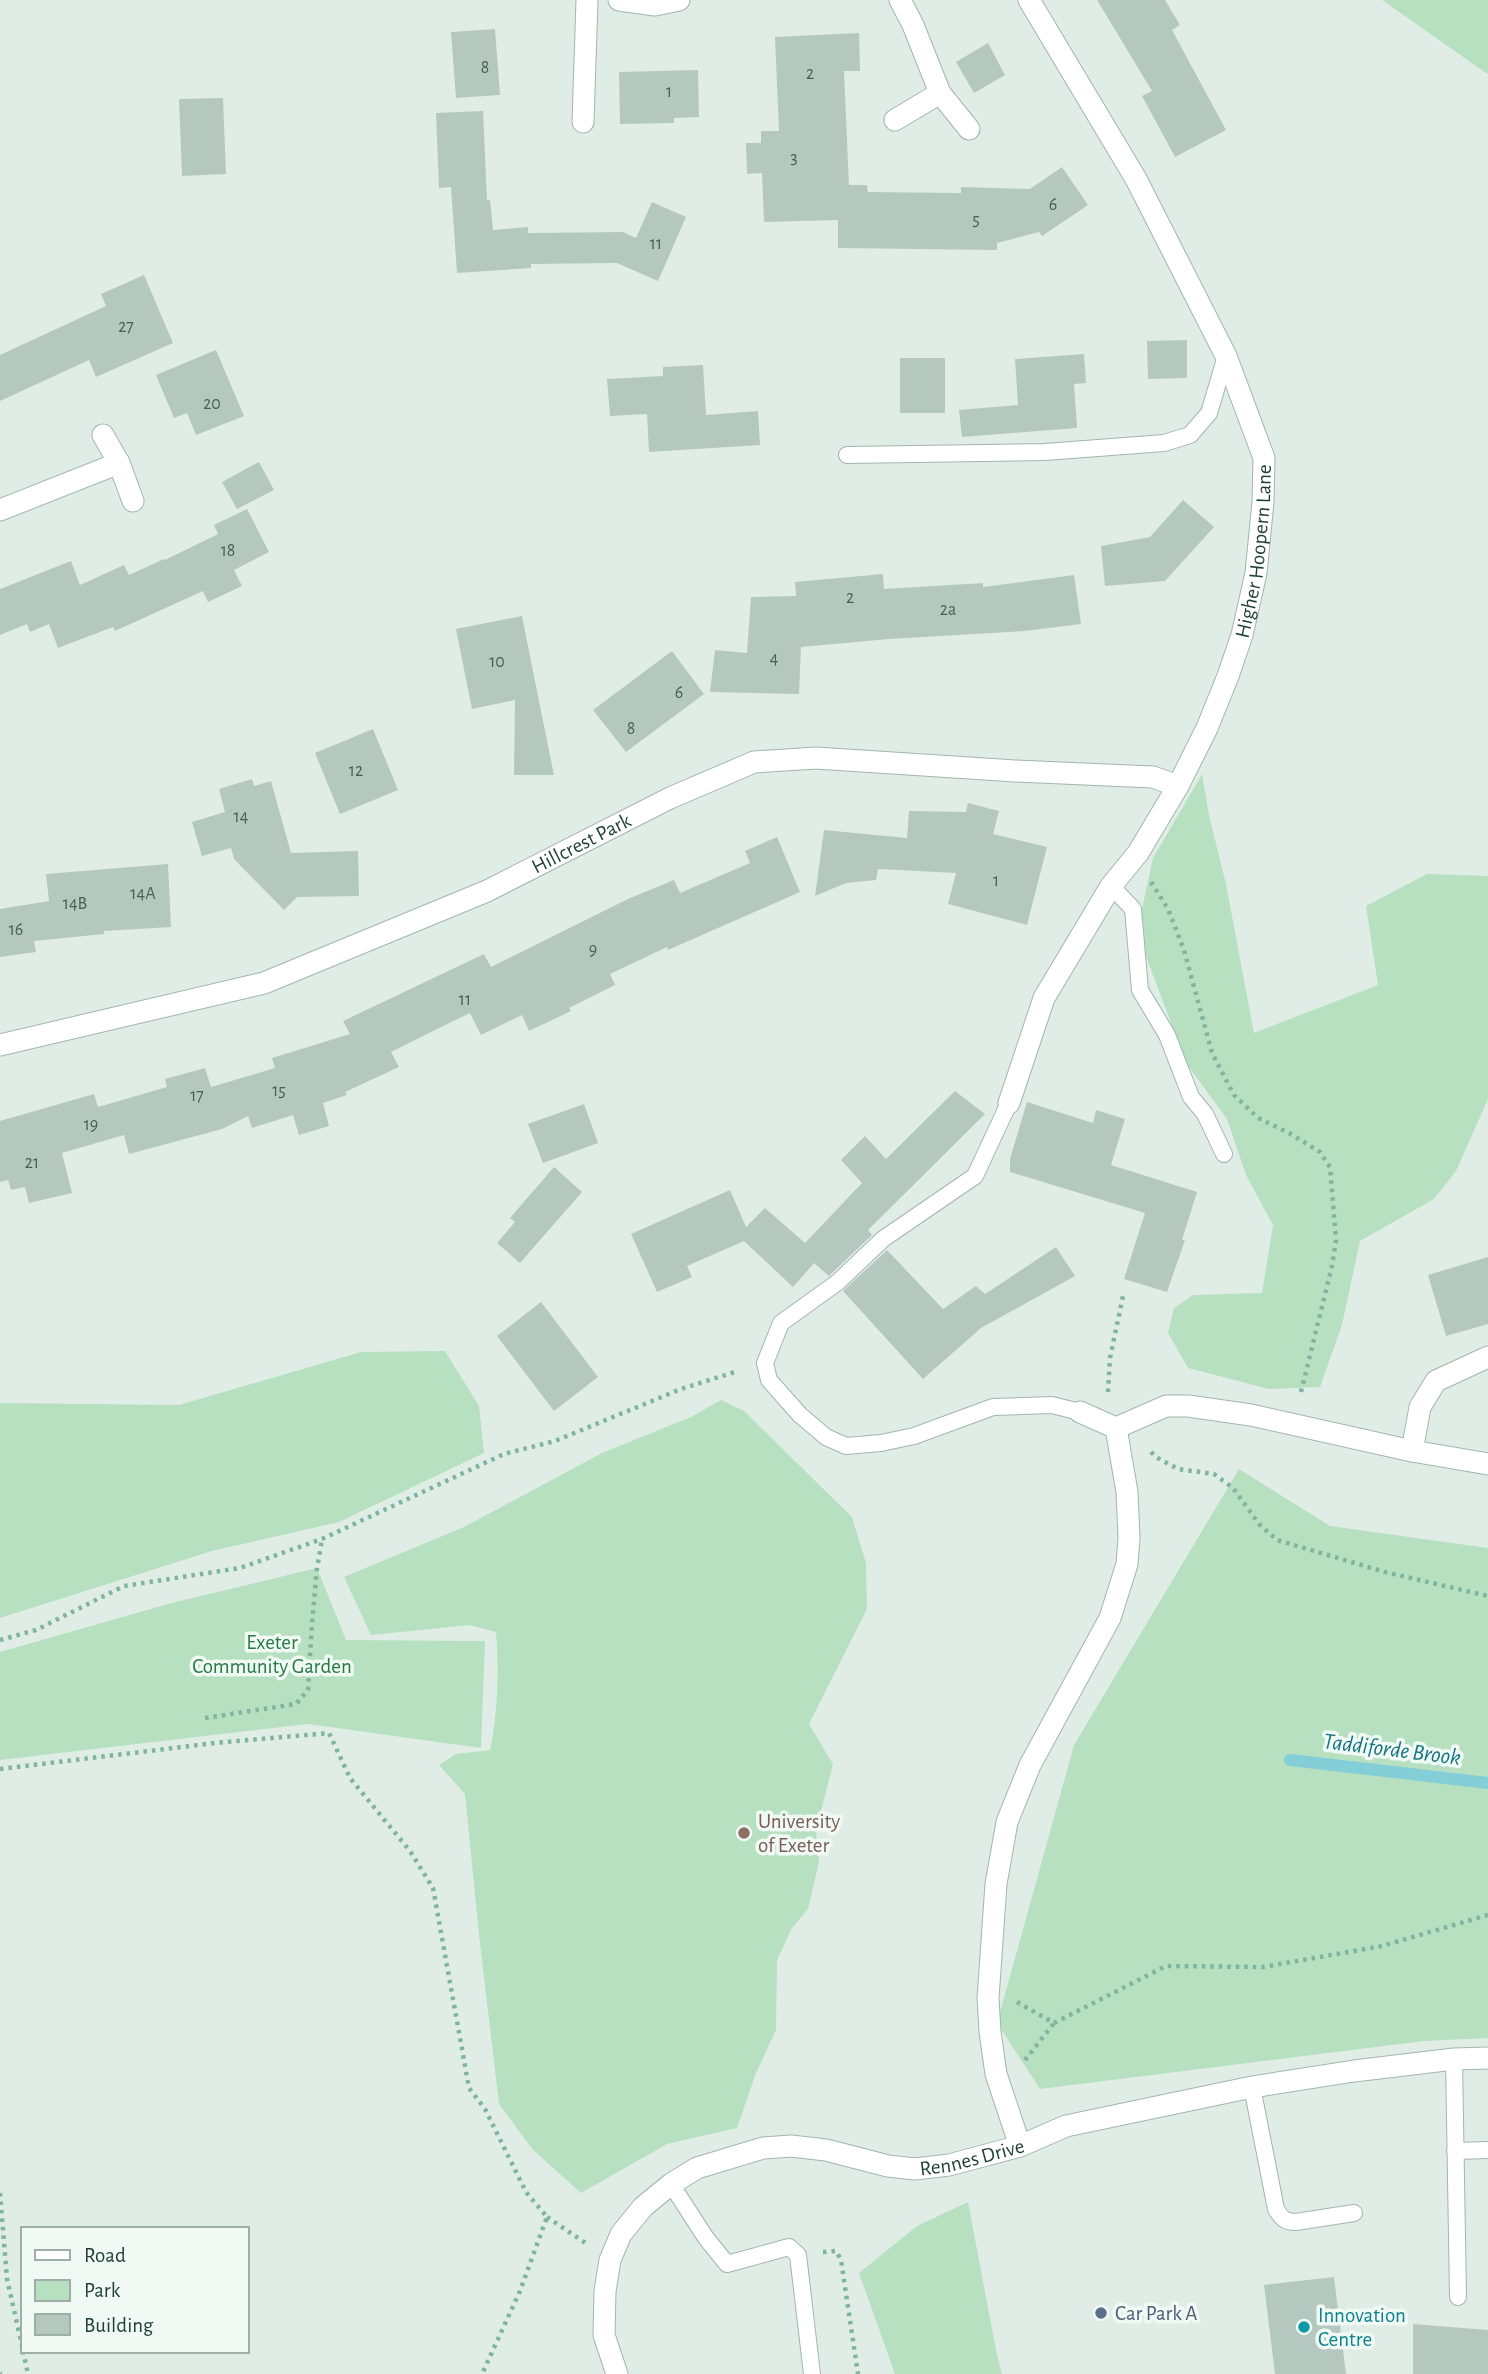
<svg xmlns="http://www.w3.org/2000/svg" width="1488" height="2374" font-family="'Alegreya Sans',sans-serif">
  <rect width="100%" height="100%" fill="#e0ede7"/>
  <!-- green -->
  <path fill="#b7e0c0" d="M 1382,0 L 1488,0 L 1488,74 L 1486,73 Z
    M 1202,774 L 1209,815 L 1226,884 L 1254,1033 L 1378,985 L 1366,906 L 1427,874 L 1488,876 L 1488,1099 L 1456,1171 L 1434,1199 L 1360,1241 L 1342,1325 L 1320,1387 L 1269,1389 L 1188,1368 L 1168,1333 L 1174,1308 L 1193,1295 L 1262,1293 L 1273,1225 L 1246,1175 L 1227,1119 L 1186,1063 L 1137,932 L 1153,858 Z
    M 445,1351 L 479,1406 L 484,1453 L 339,1522 L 212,1551 L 0,1618 L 0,1403 L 179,1405 L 361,1352 Z
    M 721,1400 L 744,1411 L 852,1517 L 866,1563 L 867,1609 L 809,1724 L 833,1764 L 816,1831 L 819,1862 L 808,1909 L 792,1928 L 777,1960 L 776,2030 L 756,2073 L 737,2128 L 667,2144 L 581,2193 L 533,2150 L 499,2104 L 479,1935 L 465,1794 L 439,1765 L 456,1754 L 490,1750 C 498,1712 499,1670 496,1632 L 470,1625 L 371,1635 L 344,1577 L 464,1527 L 602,1453 L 691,1417 Z
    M 1239,1469 L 1330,1526 L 1488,1548 L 1488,2038 L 1424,2041 L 1040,2089 L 997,2023 L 1074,1745 Z
    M 317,1568 L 346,1640 L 485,1641 L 481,1748 L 308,1724 L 0,1760 L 0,1652 L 168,1604 Z
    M 968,2202 L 997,2355 L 1002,2374 L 895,2374 L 859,2273 L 917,2226 Z"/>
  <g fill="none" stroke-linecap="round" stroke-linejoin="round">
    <!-- stream -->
    <path stroke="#83ced7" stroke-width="12" d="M 1290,1760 L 1488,1783"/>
  </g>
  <!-- building -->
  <path fill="#b5c8bf" d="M 1097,0 L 1165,0 L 1180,25 L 1172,30 L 1226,130 L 1175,157 L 1142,96 L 1152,91 Z
    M 495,29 L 500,95 L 456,98 L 451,32 Z
    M 859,33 L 860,71 L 844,71 L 849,185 L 867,185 L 868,192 L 961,193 L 961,187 L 1030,189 L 1062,167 L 1088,205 L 1042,236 L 1039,232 L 997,243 L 997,250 L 838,248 L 838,220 L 764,222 L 762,173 L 747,174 L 746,143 L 761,143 L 761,131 L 779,131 L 775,37 Z
    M 988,43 L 1005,75 L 974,93 L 956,62 Z
    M 698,70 L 699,117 L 674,118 L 674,123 L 620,124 L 619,72 Z
    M 223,98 L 226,174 L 182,176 L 179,99 Z
    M 483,111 L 487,200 L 490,200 L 493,230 L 528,227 L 528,233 L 623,232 L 636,238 L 652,202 L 686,217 L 658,281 L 617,263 L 531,264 L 531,268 L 457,273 L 451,187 L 439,188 L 436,113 Z
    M 144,275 L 173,343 L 96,377 L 89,360 L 0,401 L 0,355 L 106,306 L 101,294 Z
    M 1187,340 L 1187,378 L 1148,379 L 1147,341 Z
    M 216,350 L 244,416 L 196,435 L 187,413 L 174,418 L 156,375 Z
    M 1084,354 L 1086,383 L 1074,384 L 1077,428 L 962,437 L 959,410 L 1018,405 L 1015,359 Z
    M 900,358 L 945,358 L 945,413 L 900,413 Z
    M 703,365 L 706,415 L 758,411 L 760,445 L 649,452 L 647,414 L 610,416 L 607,379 L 663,376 L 663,367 Z
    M 259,462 L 274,490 L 237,509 L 222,482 Z
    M 1183,500 L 1214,527 L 1165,581 L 1105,586 L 1101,546 L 1150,537 Z
    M 247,509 L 269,552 L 234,570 L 242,586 L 208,602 L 203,591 L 115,631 L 113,627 L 58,648 L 49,624 L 30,632 L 27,624 L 0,635 L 0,589 L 71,561 L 80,585 L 124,565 L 129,575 L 164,559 L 165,560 L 218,534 L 214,525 Z
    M 883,574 L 884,589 L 983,583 L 983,587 L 1074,575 L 1081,624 L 1025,631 L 889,639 L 801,647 L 799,694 L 710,692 L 715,650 L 747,653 L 751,597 L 796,596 L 795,582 Z
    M 522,616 L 538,696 L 554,775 L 514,775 L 515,700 L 472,709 L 456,629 Z
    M 672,651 L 704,694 L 626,752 L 593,710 Z
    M 373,729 L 398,790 L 340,814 L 315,753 Z
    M 252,779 L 254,786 L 271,781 L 291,853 L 358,851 L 359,896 L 297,897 L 284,910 L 234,859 L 231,848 L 202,856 L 192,822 L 225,812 L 219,789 Z
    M 968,803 L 999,811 L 993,834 L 1047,847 L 1027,925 L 948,904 L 956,873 L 878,869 L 876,880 L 846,883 L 815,896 L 824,830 L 907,838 L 909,811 L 966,812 Z
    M 777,837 L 800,892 L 668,950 L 667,947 L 610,974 L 615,985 L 569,1008 L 571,1011 L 529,1031 L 522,1015 L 481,1035 L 470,1013 L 437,1029 L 391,1052 L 399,1067 L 345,1092 L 347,1095 L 323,1103 L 329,1126 L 299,1135 L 293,1115 L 252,1128 L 248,1116 L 222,1129 L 129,1154 L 124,1135 L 62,1153 L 72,1193 L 29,1203 L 25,1187 L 11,1190 L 8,1180 L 0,1182 L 0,1121 L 94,1094 L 98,1107 L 167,1087 L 165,1079 L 205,1068 L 211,1087 L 275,1068 L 272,1058 L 350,1034 L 343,1021 L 484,954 L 491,967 L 628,899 L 674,880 L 680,893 L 750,863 L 745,851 Z
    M 168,864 L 171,927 L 104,931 L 104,934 L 34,941 L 36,952 L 0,957 L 0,909 L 49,901 L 46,874 Z
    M 955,1091 L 985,1114 L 868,1230 L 872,1235 L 829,1276 L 814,1263 L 793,1287 L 744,1241 L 687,1266 L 692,1277 L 657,1292 L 631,1234 L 730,1190 L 746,1227 L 765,1208 L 805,1243 L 862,1183 L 841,1160 L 865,1136 L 886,1159 Z
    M 1027,1102 L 1093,1123 L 1096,1110 L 1125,1119 L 1111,1165 L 1197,1192 L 1182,1240 L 1185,1240 L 1167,1292 L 1124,1279 L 1145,1213 L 1010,1172 L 1010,1159 Z
    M 584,1104 L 598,1143 L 543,1163 L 528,1124 Z
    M 554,1167 L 582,1192 L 520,1263 L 497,1243 L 515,1222 L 510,1218 Z
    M 1056,1247 L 1075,1276 L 981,1328 L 923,1379 L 843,1291 L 887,1250 L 943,1309 L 976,1286 L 985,1294 Z
    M 1488,1257 L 1488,1324 L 1446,1336 L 1428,1275 Z
    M 541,1302 L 598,1377 L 554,1411 L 497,1336 Z
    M 1334,2277 L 1346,2374 L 1275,2374 L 1264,2285 Z
    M 1413,2324 L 1488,2330 L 1488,2374 L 1413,2374 Z"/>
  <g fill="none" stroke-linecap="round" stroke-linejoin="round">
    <!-- service casing -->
    <g stroke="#a2b5ae" stroke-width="18">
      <path id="service" d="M 847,455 L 1045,452 L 1164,443 L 1190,435 L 1209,413 L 1226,356
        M 1111,886 L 1133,909 L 1140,990 L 1167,1035 L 1191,1097 L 1205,1114 L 1224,1154
        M 1009,1103 L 975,1176 L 883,1239 L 838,1282 L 781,1323 L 765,1363 L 769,1380 L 800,1415 L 826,1437 L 846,1446 L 881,1443 L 914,1436 L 993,1407 L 1052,1405 L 1080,1412
        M 1454,2059 L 1458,2297
        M 1252,2087 L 1276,2209 C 1281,2218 1285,2222 1296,2222 L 1354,2213
        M 1455,2151 L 1488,2150
        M 671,2184 L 706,2238 L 727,2264 L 789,2247 L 798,2255 L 812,2374"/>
    </g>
    <!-- minor casing -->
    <g stroke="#a2b5ae" stroke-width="23">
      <g id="minor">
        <path d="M 619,0 L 655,5 L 679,0"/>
        <path d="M 900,0 L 913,25 L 940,93 L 969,129"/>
        <path d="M 895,120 L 940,93"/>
        <path d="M 583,122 L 587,0"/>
        <path d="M 103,435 L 119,463 L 133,501"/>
        <path d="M 0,510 L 119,463"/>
        <path id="s1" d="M 0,1045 L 264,983 L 487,891 L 670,798 L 754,762 L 816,758 L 1015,771 L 1153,777 L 1178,786"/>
        <path id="s2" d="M 1009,1103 L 1044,998 L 1111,886 L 1138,853 L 1178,786 L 1207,728 L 1228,676 L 1242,635 L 1256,573 L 1263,502 L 1264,458 L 1226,356 L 1136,179 L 1029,0"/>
        <path d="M 1080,1412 L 1116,1428 L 1166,1406 L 1188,1406 L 1251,1415 L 1412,1451 L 1488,1464"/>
        <path d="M 1412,1451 L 1420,1407 L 1436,1381 L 1488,1357"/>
        <path d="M 1020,2146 L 996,2074 L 990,2032 L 988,1998 L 996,1884 L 1007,1822 L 1030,1765 L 1110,1618 L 1127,1564 L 1129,1538 L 1127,1492 L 1116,1428"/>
        <path id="s3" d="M 617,2374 L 604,2335 L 605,2291 L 610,2260 L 621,2234 L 643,2207 L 671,2184 L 697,2168 L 763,2148 L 791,2146 L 826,2150 L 888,2166 L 915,2169 L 949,2165 L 1020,2146 L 1066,2126 L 1252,2087 L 1354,2071 L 1454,2059 L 1488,2058"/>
      </g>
    </g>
    <!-- path -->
    <path stroke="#7eb4a0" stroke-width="4.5" stroke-dasharray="3.5 5" stroke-linecap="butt" d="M 1151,882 L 1168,909 L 1184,950 L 1212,1053 L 1234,1095 L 1258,1118 L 1289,1133 L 1320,1152 L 1330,1167 L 1336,1240 L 1332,1266 L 1300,1396
      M 1108,1392 L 1110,1358 L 1123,1296
      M 1151,1452 L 1156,1457 L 1178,1469 L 1214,1474 L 1233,1488 L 1259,1524 L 1277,1540 L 1385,1572 L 1488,1596
      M 0,1640 L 36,1630 L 124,1586 L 240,1568 L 322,1539 L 504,1454 L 555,1441 L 681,1389 L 738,1371
      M 205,1718 L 296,1704 L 308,1690 L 312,1623 L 317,1568 L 322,1540
      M 0,1769 L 215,1743 L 329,1733 L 350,1778 L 410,1851 L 433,1888 L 469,2088 L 485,2109 L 526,2192 L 547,2217 L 520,2291 L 482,2374
      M 1017,2002 L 1054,2023 L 1166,1966 L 1263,1967 L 1382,1946 L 1488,1915
      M 1025,2060 L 1054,2023
      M 0,2193 L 7,2279 L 23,2350
      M 547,2217 L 587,2244
      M 823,2252 L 836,2251 L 841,2260 L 858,2374
      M 23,2351 L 28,2374
      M 0,2373 L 1,2374"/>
    <!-- service -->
    <use href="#service" stroke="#fff" stroke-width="16"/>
    <!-- minor -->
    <use href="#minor" stroke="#fff" stroke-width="21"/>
  </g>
  <!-- markers -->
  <circle fill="#8d6e63" stroke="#f1f9f5" stroke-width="2.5" cx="744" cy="1833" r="7"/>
  <circle fill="#5c6f8a" stroke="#f1f9f5" stroke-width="2.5" cx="1101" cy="2313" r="7"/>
  <circle fill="#0f9aa8" stroke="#f1f9f5" stroke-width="2.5" cx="1304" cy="2327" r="7"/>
  <g text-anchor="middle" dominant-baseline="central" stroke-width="7" stroke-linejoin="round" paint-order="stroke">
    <!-- number labels -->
    <g font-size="18" fill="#446158">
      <text x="485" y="68">8</text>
      <text x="810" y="74">2</text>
      <text x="669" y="92">1</text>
      <text x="794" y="158">3</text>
      <text x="1053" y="205">6</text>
      <text x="976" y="220">5</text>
      <text x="656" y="244">11</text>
      <text x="126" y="327">27</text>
      <text x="212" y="404">20</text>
      <text x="228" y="551">18</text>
      <text x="850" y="598">2</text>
      <text x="948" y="610">2a</text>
      <text x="774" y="659">4</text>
      <text x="497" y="662">10</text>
      <text x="679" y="693">6</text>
      <text x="631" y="729">8</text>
      <text x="356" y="771">12</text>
      <text x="241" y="817">14</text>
      <text x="996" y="881">1</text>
      <text x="143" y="894">14A</text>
      <text x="75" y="904">14B</text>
      <text x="16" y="930">16</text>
      <text x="593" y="950">9</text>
      <text x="465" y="1000">11</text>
      <text x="279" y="1091">15</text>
      <text x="197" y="1096">17</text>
      <text x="91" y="1125">19</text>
      <text x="32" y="1163">21</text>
    </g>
    <!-- street labels -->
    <g font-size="21" fill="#1f3f35" stroke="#f1f9f5">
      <text stroke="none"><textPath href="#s2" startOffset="611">Higher Hoopern Lane</textPath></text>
      <text stroke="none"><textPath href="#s1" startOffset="618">Hillcrest Park</textPath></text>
      <text stroke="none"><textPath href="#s3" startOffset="528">Rennes Drive</textPath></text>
    </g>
    <!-- park labels -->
    <g font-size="21" fill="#257a42" stroke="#f1f9f5">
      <text x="272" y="1642">Exeter<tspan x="272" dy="24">Community Garden</tspan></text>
    </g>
    <!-- education labels -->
    <g font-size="21" fill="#785e54" stroke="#f1f9f5" text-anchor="start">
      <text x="758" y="1821">University<tspan x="758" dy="24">of Exeter</tspan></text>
    </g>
    <!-- service labels -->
    <g font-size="21" fill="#4e5e75" stroke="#f1f9f5" text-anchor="start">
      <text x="1115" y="2313">Car Park A</text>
    </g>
    <!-- culture labels -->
    <g font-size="21" fill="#0d838f" stroke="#f1f9f5" text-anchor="start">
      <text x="1318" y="2315">Innovation<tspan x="1318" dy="24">Centre</tspan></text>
    </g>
    <!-- water labels -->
    <g font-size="23" font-style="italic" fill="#137481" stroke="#f1f9f5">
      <text transform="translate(1392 1750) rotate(7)">Taddiforde Brook</text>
    </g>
  </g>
  <!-- legend -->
  <rect x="21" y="2227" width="228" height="126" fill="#f1f9f5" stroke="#9dafa8" stroke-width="2"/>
  <rect x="35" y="2250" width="35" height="10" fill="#ffffff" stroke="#9dafa8" stroke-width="2"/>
  <text x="84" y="2262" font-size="21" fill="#1f3f35">Road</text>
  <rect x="35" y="2280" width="35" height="21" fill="#b7e0c0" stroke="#9dafa8" stroke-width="2"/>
  <text x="84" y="2297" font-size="21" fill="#1f3f35">Park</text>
  <rect x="35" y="2314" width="35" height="21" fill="#b5c8bf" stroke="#9dafa8" stroke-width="2"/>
  <text x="84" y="2332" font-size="21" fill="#1f3f35">Building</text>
</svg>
